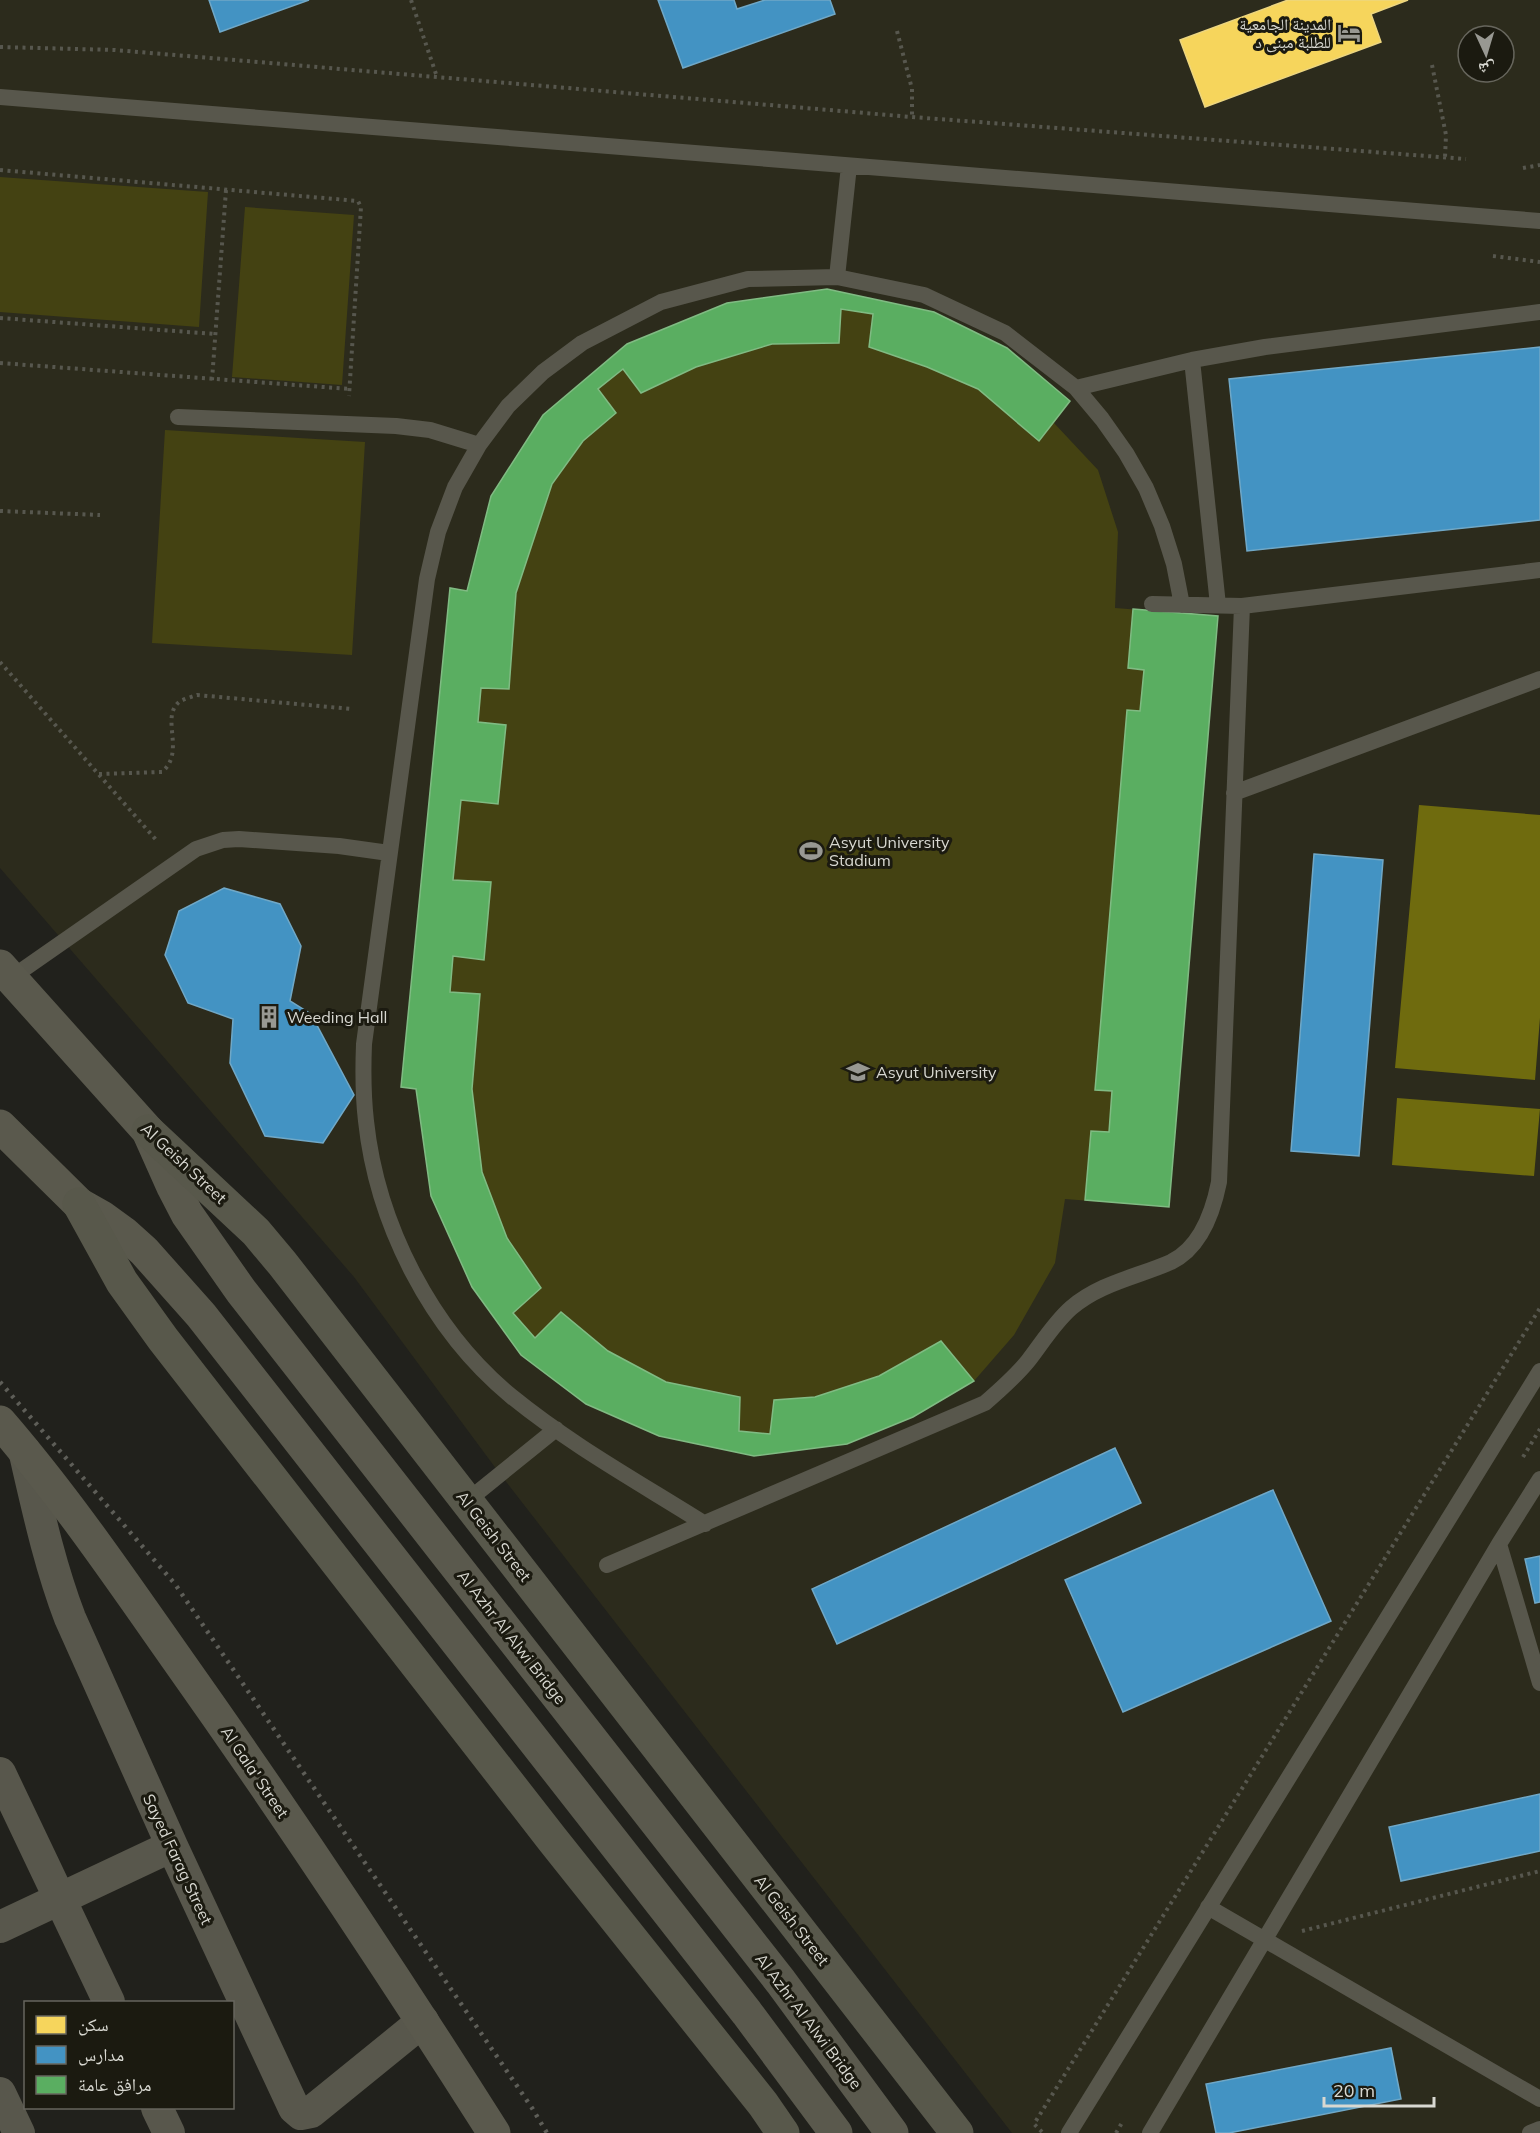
<svg xmlns="http://www.w3.org/2000/svg" width="1540" height="2133" font-family="Mulish,'Noto Naskh Arabic',sans-serif">
  <rect width="100%" height="100%" fill="#21211c"/>
  <!-- built -->
  <path fill="#2c2b1c" fill-rule="evenodd" d="M 0,0 L 1540,0 L 1540,2133 L 1012,2133 L 500,1474 L 354,1277 L 0,868 ZM 1468,36 L 1504,36 L 1504,72 L 1468,72 Z"/>
  <!-- green -->
  <path fill="#444212" d="M 0,177 L 208,192 L 199,327 L 0,312 Z
    M 245,207 L 354,215 L 342,385 L 232,377 Z
    M 827,289 L 934,312 L 1007,348 L 1070,401 L 1054,423 L 1098,470 L 1118,532 L 1115,608 L 1218,616 L 1169,1207 L 1065,1199 L 1055,1263 L 1014,1335 L 974,1381 L 913,1417 L 847,1444 L 754,1456 L 659,1436 L 586,1404 L 521,1355 L 472,1287 L 431,1196 L 416,1089 L 401,1087 L 450,588 L 467,590 L 491,496 L 543,415 L 627,344 L 727,303 Z
    M 165,430 L 365,442 L 352,655 L 152,643 Z"/>
  <!-- water -->
  <path fill="#6f6b0e" d="M 1419,805 L 1540,815 L 1540,1018 L 1535,1080 L 1395,1068 Z
    M 1397,1098 L 1540,1109 L 1534,1176 L 1392,1165 Z"/>
  <!-- homes -->
  <path fill="#f6d55c" stroke="#edd67f" stroke-width="1.5" d="M 1288,0 L 1408,0 L 1371,14 L 1381,42 L 1205,107 L 1180,40 Z"/>
  <!-- schools -->
  <path fill="#4393c3" stroke="#70a8c7" stroke-width="1.5" d="M 209,0 L 309,0 L 220,32 Z
    M 658,0 L 734,0 L 737,9 L 765,0 L 830,0 L 835,14 L 683,68 Z
    M 1540,347 L 1540,520 L 1247,551 L 1229,379 Z
    M 1314,854 L 1383,860 L 1359,1156 L 1291,1151 Z
    M 224,888 L 280,904 L 301,946 L 290,1001 L 311,1014 L 354,1095 L 323,1143 L 265,1136 L 230,1063 L 233,1019 L 188,1003 L 165,955 L 179,911 Z
    M 1115,1448 L 1141,1503 L 837,1644 L 812,1589 Z
    M 1273,1490 L 1331,1621 L 1123,1712 L 1065,1580 Z
    M 1540,1556 L 1540,1602 L 1535,1603 L 1525,1559 Z
    M 1540,1794 L 1540,1851 L 1401,1881 L 1389,1827 Z
    M 1391,2048 L 1401,2099 L 1229,2133 L 1216,2133 L 1206,2084 Z"/>
  <!-- public -->
  <path fill="#5aae61" stroke="#80bb83" stroke-width="1.5" d="M 827,289 L 934,312 L 1007,348 L 1070,401 L 1039,441 L 978,389 L 927,367 L 869,347 L 873,314 L 841,309 L 839,343 L 772,344 L 696,367 L 641,393 L 623,369 L 598,389 L 616,413 L 583,441 L 552,484 L 516,593 L 509,689 L 481,688 L 478,722 L 506,725 L 498,804 L 461,800 L 453,880 L 491,882 L 484,960 L 453,956 L 450,992 L 480,994 L 472,1089 L 482,1172 L 507,1238 L 541,1288 L 513,1313 L 535,1338 L 561,1312 L 608,1351 L 666,1382 L 740,1397 L 739,1431 L 770,1434 L 774,1400 L 815,1397 L 879,1376 L 941,1341 L 974,1381 L 913,1417 L 847,1444 L 754,1456 L 659,1436 L 586,1404 L 521,1355 L 472,1287 L 431,1196 L 416,1089 L 401,1087 L 450,588 L 467,591 L 491,496 L 543,415 L 627,344 L 727,303 Z
    M 1133,609 L 1218,616 L 1169,1207 L 1085,1200 L 1091,1131 L 1109,1132 L 1112,1091 L 1095,1090 L 1127,710 L 1140,711 L 1144,670 L 1128,668 Z"/>
  <g fill="none" stroke-linecap="round" stroke-linejoin="round">
    <!-- path -->
    <path stroke="#57574e" stroke-width="4" stroke-dasharray="3 4.5" stroke-linecap="butt" d="M 411,0 L 437,77
      M 897,31 L 912,89 L 912,117
      M 0,47 L 115,50 L 912,117 L 1466,159
      M 1432,65 L 1446,135 L 1445,157
      M 1523,168 L 1540,165
      M 0,170 L 358,201 L 361,207 L 349,396
      M 1493,256 L 1540,262
      M 0,318 L 215,334
      M 0,363 L 350,389
      M 212,380 L 226,190
      M 0,511 L 100,515
      M 0,662 L 158,842
      M 99,774 L 162,772 C 186,752 160,718 179,702 C 184,699 191,697 197,695 L 352,709
      M 1523,1457 L 1540,1429
      M 1302,1931 L 1540,1871
      M 1042,2132 L 1034,2124 L 1540,1308
      M 1116,2133 L 1123,2121"/>
    <!-- lane -->
    <path stroke="#58574c" stroke-width="16" d="M 0,97 L 1540,221
      M 837,277 L 849,166
      M 1192,360 L 1218,605
      M 1076,388 L 1192,360 L 1265,347 L 1540,312
      M 178,417 L 396,426 L 430,430 L 479,445
      M 1152,604 L 1242,606 L 1540,570
      M 1234,793 L 1540,679
      M 11,978 L 196,849 L 223,840 L 239,839 L 339,846 L 389,853
      M 467,1501 L 556,1429
      M 705,1524 C 640,1483 571,1445 511,1396 C 431,1330 377,1224 366,1121 C 363,1095 363,1069 364,1044 L 427,579 L 438,532 L 455,487 L 479,445 L 508,406 L 543,372 L 582,343 L 661,302 L 748,279 L 837,277 L 924,295 L 1005,333 L 1076,388 L 1102,419 L 1126,453 L 1146,488 L 1162,526 L 1174,564 L 1182,605
      M 1499,1544 L 1540,1683
      M 607,1565 L 985,1403 C 1000,1390 1015,1377 1028,1361 C 1042,1343 1054,1323 1071,1308 C 1100,1283 1137,1277 1171,1262 C 1200,1248 1213,1212 1219,1182 L 1242,606
      M 1208,1907 L 1540,2099
      M 1069,2133 L 1540,1371
      M 1150,2133 L 1499,1544 L 1540,1479
      M 1530,2133 L 1540,2129"/>
    <!-- street -->
    <path stroke="#58574c" stroke-width="32" d="M 24,1450 C 37,1506 49,1563 70,1618 L 172,1846 L 294,2108 L 301,2114 L 311,2112 L 423,2021
      M 0,1773 L 109,2002
      M 0,1927 L 172,1846
      M 0,2093 L 19,2133
      M 157,2108 L 169,2133"/>
    <!-- secondary -->
    <path stroke="#5a594d" stroke-width="33" d="M 0,966 L 148,1131 L 173,1187 L 187,1214 L 241,1291 L 781,1982 L 892,2133
      M 0,1126 L 79,1204 L 102,1217 L 124,1233 L 144,1251 L 201,1315 L 747,2013 L 836,2133
      M 0,1422 C 65,1497 122,1581 179,1662 C 288,1816 393,1974 494,2133"/>
    <!-- primary -->
    <path stroke="#58584b" stroke-width="33" d="M 148,1131 L 256,1232 L 282,1263 L 957,2133
      M 79,1204 L 122,1282 L 163,1339 L 552,1839 L 763,2104 L 783,2133"/>
    <!-- rail -->
    <path stroke="#5e5e58" stroke-width="4.5" stroke-dasharray="3 6" stroke-linecap="butt" d="M 0,1382 L 175,1584 L 532,2108 L 547,2133"/>
  </g>
  <!-- icons -->
  <defs>
    <g id="hotel-bare" transform="scale(1.8)"><path d="M-6-4.5h1.5V1H6V5H4.5V3h-9V5H-6ZM-4 0a1.8 1.8 0 1 1 3.6 0ZM.5 0V-2.5h3Q6-2.5 6 0Z" fill="#989892" stroke="#1b1a10" stroke-width="2.5" paint-order="stroke"/></g>
    <g id="stadium-bare" transform="scale(1.8)"><path d="M0-5a6.5 5 0 1 0 0 10a6.5 5 0 1 0 0-10ZM-3.5-1.8h7v3.6h-7Z" fill="#989892" stroke="#1b1a10" stroke-width="2.5" paint-order="stroke"/></g>
    <g id="building-bare" transform="scale(1.8)"><path d="M-4-6H4V6H1V3H-1V6H-4ZM-2.5-4.3h1.7v1.8h-1.7ZM.8-4.3h1.7v1.8H.8ZM-2.5-1h1.7V.8h-1.7ZM.8-1h1.7V.8H.8Z" fill="#989892" stroke="#1b1a10" stroke-width="2.5" paint-order="stroke"/></g>
    <g id="university-bare" transform="scale(1.8)"><path d="M0-5L7-2L0 1L-7-2ZM-4 1L0 2.5L4 1V4Q0 6-4 4Z" fill="#989892" stroke="#1b1a10" stroke-width="2.5" paint-order="stroke"/></g>
  </defs>
  <g fill-rule="evenodd">
    <use href="#hotel-bare" x="1349" y="33"/>
    <use href="#stadium-bare" x="811" y="851"/>
    <use href="#building-bare" x="269" y="1017"/>
    <use href="#university-bare" x="858" y="1072"/>
  </g>
  <g text-anchor="middle" dominant-baseline="central" stroke-width="6" stroke-linejoin="round" paint-order="stroke">
    <!-- poi labels -->
    <g font-size="16" fill="#d8d8d1" stroke="#1b1a10" text-anchor="start">
      <text x="1331" y="24" text-anchor="end">المدينة الجامعية<tspan x="1331" dy="18">للطلبة مبنى د</tspan></text>
      <text x="829" y="842">Asyut University<tspan x="829" dy="18">Stadium</tspan></text>
      <text x="287" y="1017">Weeding Hall</text>
      <text x="876" y="1072">Asyut University</text>
    </g>
    <!-- street labels -->
    <g font-size="16" fill="#d8d8d1" stroke="#1b1a10">
      <text transform="translate(184 1163) rotate(43)">Al Geish Street</text>
      <text transform="translate(494 1536) rotate(52)">Al Geish Street</text>
      <text transform="translate(512 1637) rotate(52)">Al Azhr Al Alwi Bridge</text>
      <text transform="translate(255 1772) rotate(56)">Al Gala' Street</text>
      <text transform="translate(178 1859) rotate(65)">Sayed Farag Street</text>
      <text transform="translate(792 1920) rotate(52)">Al Geish Street</text>
      <text transform="translate(809 2021) rotate(53)">Al Azhr Al Alwi Bridge</text>
    </g>
  </g>
  <!-- legend -->
  <rect x="24" y="2001" width="210" height="108" fill="#1b1a10" stroke="#67665d" stroke-width="1.5"/>
  <rect x="36" y="2016" width="30" height="18" fill="#f6d55c" stroke="#67665d" stroke-width="1.5"/>
  <text x="78" y="2031" font-size="18" fill="#d8d8d1">سكن</text>
  <rect x="36" y="2046" width="30" height="18" fill="#4393c3" stroke="#67665d" stroke-width="1.5"/>
  <text x="78" y="2061" font-size="18" fill="#d8d8d1">مدارس</text>
  <rect x="36" y="2076" width="30" height="18" fill="#5aae61" stroke="#67665d" stroke-width="1.5"/>
  <text x="78" y="2091" font-size="18" fill="#d8d8d1">مرافق عامة</text>
  <!-- north arrow -->
  <g transform="translate(1486 54) rotate(176)"><circle r="28" fill="#1b1a10" stroke="#67665d" stroke-width="1.5"/>
  <path d="M0-4.5L10 22L0 15L-10 22Z" fill="#989892"/>
  <text y="-9" font-size="16" font-weight="bold" text-anchor="middle" fill="#d8d8d1">ش</text>
  </g>
  <!-- scale -->
  <path d="M1324 2097v9h110v-9" fill="none" stroke="#d8d8d1" stroke-width="3"/>
  <text x="1333" y="2097" font-size="18" fill="#d8d8d1" stroke="#1b1a10" stroke-width="4.5" paint-order="stroke">20 m</text>
</svg>
